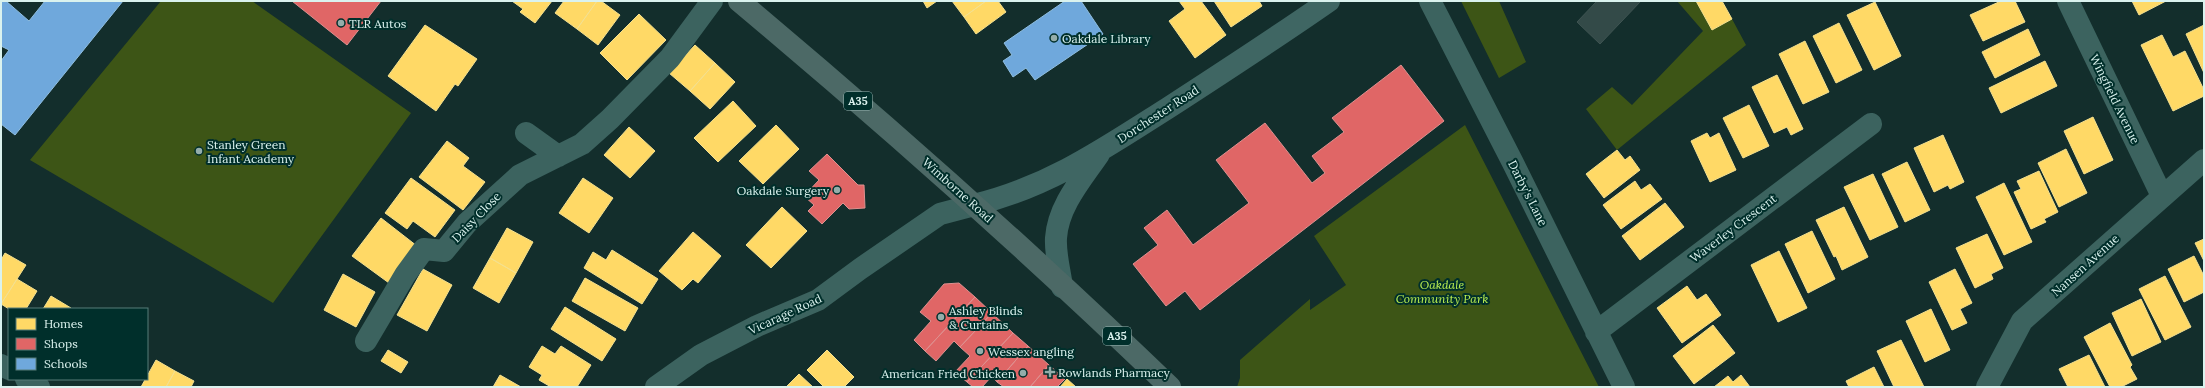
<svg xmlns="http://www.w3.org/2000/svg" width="2205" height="388" font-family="Lora,serif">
  <rect width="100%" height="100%" fill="#132e2c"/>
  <!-- green -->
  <path fill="#3d5516" d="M 161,1 L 252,1 L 411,113 L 273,303 L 30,160 Z
    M 1461,1 L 1499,1 L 1526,62 L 1499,78 Z
    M 1677,1 L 1696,1 L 1712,30 L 1732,19 L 1746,45 L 1617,150 L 1586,109 L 1612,87 L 1632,105 L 1703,31 Z
    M 1465,125 L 1599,387 L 1237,387 L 1240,378 L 1240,360 L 1310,299 L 1310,310 L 1346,285 L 1314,236 Z"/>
  <!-- homes -->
  <path fill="#ffd966" stroke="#f4e08f" d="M 512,1 L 552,1 L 535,23 L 520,12 L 523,9 Z
    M 564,1 L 597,1 L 577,29 L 555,13 Z
    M 597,1 L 601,1 L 620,15 L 598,45 L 577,29 Z
    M 923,1 L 937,1 L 927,8 Z
    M 952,1 L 986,1 L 964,17 Z
    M 986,1 L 998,1 L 1006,12 L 976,34 L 964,17 Z
    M 1179,1 L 1201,1 L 1226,35 L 1195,58 L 1169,21 L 1185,9 Z
    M 1214,1 L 1259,1 L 1262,6 L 1231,27 Z
    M 1696,1 L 1722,1 L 1732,19 L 1712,30 Z
    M 2001,1 L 2015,1 L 2025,22 L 1983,41 L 1970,15 Z
    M 2132,1 L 2166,1 L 2139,15 Z
    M 1875,2 L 1901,56 L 1874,70 L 1847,15 Z
    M 639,14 L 666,40 L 627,80 L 600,53 Z
    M 1839,23 L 1862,70 L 1836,83 L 1813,36 Z
    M 425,25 L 477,59 L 458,86 L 455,84 L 436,111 L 388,76 Z
    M 2204,25 L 2204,73 L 2186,34 Z
    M 2028,29 L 2040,55 L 1995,78 L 1982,52 Z
    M 2162,35 L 2173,57 L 2185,51 L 2204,90 L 2204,96 L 2173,111 L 2141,45 Z
    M 1805,41 L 1829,92 L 1803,104 L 1779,54 Z
    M 695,45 L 715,63 L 690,91 L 669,73 Z
    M 2045,61 L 2057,86 L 2001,113 L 1989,88 Z
    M 715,63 L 735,82 L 710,109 L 690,91 Z
    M 1777,75 L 1803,129 L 1791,135 L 1787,127 L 1774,133 L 1752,87 Z
    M 733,101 L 756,126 L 718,162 L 694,138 Z
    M 1749,105 L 1769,146 L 1743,158 L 1723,118 Z
    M 2093,117 L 2113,160 L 2084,174 L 2064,131 Z
    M 776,125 L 799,149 L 763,184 L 739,161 Z
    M 629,127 L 655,151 L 630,178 L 604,155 Z
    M 1707,133 L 1710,138 L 1719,133 L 1736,170 L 1710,182 L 1691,141 Z
    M 1943,135 L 1964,182 L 1950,189 L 1948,185 L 1934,192 L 1914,148 Z
    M 447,141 L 469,158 L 463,166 L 485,182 L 463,210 L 419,177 Z
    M 2066,149 L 2087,193 L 2059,207 L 2038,163 Z
    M 1617,150 L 1625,160 L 1630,156 L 1640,170 L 1604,198 L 1586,174 Z
    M 1907,162 L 1930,210 L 1905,222 L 1882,174 Z
    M 2039,171 L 2058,212 L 2044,219 L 2046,222 L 2031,229 L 2014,192 L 2021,189 L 2017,181 Z
    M 1873,174 L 1898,227 L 1870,240 L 1844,187 Z
    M 411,178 L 455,210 L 435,237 L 413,221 L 407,229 L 385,213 Z
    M 583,178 L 613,198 L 589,233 L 559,213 Z
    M 1635,181 L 1641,190 L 1650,184 L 1662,199 L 1621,229 L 1603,205 Z
    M 2004,183 L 2032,242 L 2004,255 L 1976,197 Z
    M 1665,203 L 1684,227 L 1640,260 L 1622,236 Z
    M 782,207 L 807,231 L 771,268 L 746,245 Z
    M 1844,207 L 1868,257 L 1842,270 L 1836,256 L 1834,257 L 1816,220 Z
    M 381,218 L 417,246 L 389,283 L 352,256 Z
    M 507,228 L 533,242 L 516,273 L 490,258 Z
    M 1812,231 L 1835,279 L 1808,293 L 1785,244 Z
    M 693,232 L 721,256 L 698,283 L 693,279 L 682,290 L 659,271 Z
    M 1987,234 L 2003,268 L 1991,274 L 1993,279 L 1975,288 L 1956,248 Z
    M 2204,239 L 2204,261 L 2195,243 Z
    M 612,250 L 658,279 L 642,304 L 584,268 L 593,252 L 606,260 Z
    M 1779,251 L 1807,308 L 1778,322 L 1751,265 Z
    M 5,253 L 26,265 L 1,304 L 1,260 Z
    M 2194,256 L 2204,276 L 2204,292 L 2184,302 L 2168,269 Z
    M 490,258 L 516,273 L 499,303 L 473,288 Z
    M 423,269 L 452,285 L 427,331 L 397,315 Z
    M 1955,269 L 1972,303 L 1960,309 L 1967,323 L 1952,330 L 1929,282 Z
    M 343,274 L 375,292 L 356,327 L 324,310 Z
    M 2165,276 L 2191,327 L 2165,340 L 2139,289 Z
    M 585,278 L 638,308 L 625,331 L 572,301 Z
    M 17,279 L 37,291 L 26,309 L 9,309 L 1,304 Z
    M 1687,286 L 1697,300 L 1706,294 L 1721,315 L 1682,343 L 1657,308 Z
    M 51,296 L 71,308 L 70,309 L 43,309 Z
    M 2141,299 L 2161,342 L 2132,356 L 2112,313 Z
    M 565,307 L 616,339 L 602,361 L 551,329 Z
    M 1931,309 L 1950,350 L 1925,362 L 1906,321 Z
    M 2110,323 L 2132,365 L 2130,367 L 2137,379 L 2121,387 L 2110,387 L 2084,337 Z
    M 1713,325 L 1735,353 L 1694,384 L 1673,356 Z
    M 1901,340 L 1924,387 L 1894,387 L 1877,351 Z
    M 542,346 L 555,354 L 561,346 L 591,365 L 577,387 L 551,387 L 539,380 L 542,375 L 529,367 Z
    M 388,350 L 408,362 L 401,373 L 381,361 Z
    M 827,350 L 854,377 L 844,387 L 824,387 L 807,370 Z
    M 2089,355 L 2105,387 L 2068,387 L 2059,369 Z
    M 156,360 L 175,371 L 166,387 L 141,387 Z
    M 1874,367 L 1884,387 L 1849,387 L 1846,381 Z
    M 175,371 L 194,381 L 191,387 L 166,387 Z
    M 799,374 L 813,387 L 786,387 Z
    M 500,375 L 521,387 L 493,387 Z
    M 1741,375 L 1750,387 L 1714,387 L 1728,376 L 1733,382 Z
    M 1067,379 L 1076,387 L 1060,387 Z"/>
  <!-- shops -->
  <path fill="#e06666" stroke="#de908f" d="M 292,1 L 381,1 L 347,45 Z
    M 1401,65 L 1444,121 L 1200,310 L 1185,291 L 1166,306 L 1133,264 L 1158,245 L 1144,228 L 1167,210 L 1193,245 L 1249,203 L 1216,160 L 1265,123 L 1312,183 L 1325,173 L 1312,156 L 1344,132 L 1332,118 Z
    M 827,154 L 858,185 L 864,185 L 865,208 L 849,209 L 843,203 L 822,224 L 808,211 L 814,205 L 804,196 L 819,180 L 809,171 Z
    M 959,283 L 975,297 L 925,351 L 914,340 L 931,321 L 920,312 L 944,284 Z
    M 975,297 L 992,313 L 960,347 L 954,341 L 936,361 L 925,351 Z
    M 992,313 L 1013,333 L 967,382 L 955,372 L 970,356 L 960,347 Z
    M 1013,333 L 1028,346 L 997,382 L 992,376 L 982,387 L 973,387 L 967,382 Z
    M 1028,346 L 1049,365 L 1030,387 L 1004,387 L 997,382 Z
    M 1049,365 L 1065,379 L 1057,387 L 1030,387 Z"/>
  <!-- schools -->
  <path fill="#6fa8dc" stroke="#8fbee1" d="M 1,1 L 6,1 L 29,21 L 45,1 L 123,1 L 15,135 L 1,124 L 1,61 L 9,50 L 1,46 Z
    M 1065,1 L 1081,1 L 1103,34 L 1035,80 L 1026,68 L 1013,77 L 1003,61 L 1012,55 L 1004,43 Z"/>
  <!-- building -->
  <path fill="#334a48" stroke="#3f5452" d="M 1597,1 L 1641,1 L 1600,44 L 1577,22 Z"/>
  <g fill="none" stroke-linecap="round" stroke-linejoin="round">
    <!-- street -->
    <path stroke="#3c635f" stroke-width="22" d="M 1430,1 L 1513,163 L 1624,387
      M 2068,1 L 2162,196
      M 526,133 L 558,156
      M 1596,332 L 1871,124
      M 366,341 L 405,275 L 424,249 L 444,251 L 467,223 L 520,175 L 582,144 L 610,119 L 670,58 L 712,1
      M 1,365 L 9,369
      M 26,379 L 39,387
      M 656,387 L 701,355 L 757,326 L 818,300 L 860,269 L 940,214 L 974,205
      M 1987,387 L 2022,321 L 2204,160"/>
    <!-- secondary -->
    <path stroke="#3f6663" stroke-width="22" d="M 974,205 C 1049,187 1105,148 1168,108 C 1222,73 1276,38 1329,1
      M 1062,287 C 1060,271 1055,254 1056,238 C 1058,206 1082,179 1099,154"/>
    <!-- highway -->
    <path stroke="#4c6966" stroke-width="22" d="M 739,1 C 887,125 1031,253 1170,387"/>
  </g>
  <!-- markers -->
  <g fill="#94adaa" stroke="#002f2b" stroke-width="1.5">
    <circle cx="341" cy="23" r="4"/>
    <circle cx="1054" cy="38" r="4"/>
    <circle cx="199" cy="151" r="4"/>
    <circle cx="837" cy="190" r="4"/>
    <circle cx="941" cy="317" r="4"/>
    <circle cx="980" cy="351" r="4"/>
    <path d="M1048 366h4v4h4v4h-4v4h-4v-4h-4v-4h4z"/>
    <circle cx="1023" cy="373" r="4"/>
  </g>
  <g text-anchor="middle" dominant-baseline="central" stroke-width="4" stroke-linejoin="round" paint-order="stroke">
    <!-- shield labels -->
    <g fill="#002f2b" stroke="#99b8b4" stroke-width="1">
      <rect x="844" y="92" width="28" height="18" rx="3"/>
      <rect x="1103" y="327" width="28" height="18" rx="3"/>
    </g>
    <g font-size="11" font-weight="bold" fill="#daf2ee">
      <text x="858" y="101">A35</text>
      <text x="1117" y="336">A35</text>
    </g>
    <!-- poi labels -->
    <g font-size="12" fill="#daf2ee" stroke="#002f2b" text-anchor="start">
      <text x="349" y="23">TLR Autos</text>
      <text x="1062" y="38">Oakdale Library</text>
      <text x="207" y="144">Stanley Green<tspan x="207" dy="14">Infant Academy</tspan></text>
      <text x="829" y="190" text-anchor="end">Oakdale Surgery</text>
      <text x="949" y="310">Ashley Blinds<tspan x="949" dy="14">&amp; Curtains</tspan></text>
      <text x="988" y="351">Wessex angling</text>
      <text x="1058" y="372">Rowlands Pharmacy</text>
      <text x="1015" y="373" text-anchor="end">American Fried Chicken</text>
    </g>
    <!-- street labels -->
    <g font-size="12" fill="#daf2ee" stroke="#002f2b">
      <text transform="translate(2115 99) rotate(64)">Wingfield Avenue</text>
      <text transform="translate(1158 114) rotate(-33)">Dorchester Road</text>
      <text transform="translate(958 190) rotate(42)">Wimborne Road</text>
      <text transform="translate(1528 193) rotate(63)">Darby's Lane</text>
      <text transform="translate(476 217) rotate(-46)">Daisy Close</text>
      <text transform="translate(1733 228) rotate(-37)">Waverley Crescent</text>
      <text transform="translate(2085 265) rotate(-42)">Nansen Avenue</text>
      <text transform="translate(785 314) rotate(-25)">Vicarage Road</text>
    </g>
    <!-- park labels -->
    <g font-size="12" font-style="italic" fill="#baee51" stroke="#002f2b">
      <text x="1442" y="284">Oakdale<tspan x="1442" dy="14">Community Park</tspan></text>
    </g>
  </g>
  <!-- border -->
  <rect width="2205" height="388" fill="none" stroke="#daf2ee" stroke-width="4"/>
  <!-- legend -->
  <rect x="8" y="308" width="140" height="72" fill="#002f2b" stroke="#577d79"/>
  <rect x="16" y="318" width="20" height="12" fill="#ffd966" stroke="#577d79"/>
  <text x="44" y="328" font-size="12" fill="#daf2ee">Homes</text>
  <rect x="16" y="338" width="20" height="12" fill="#e06666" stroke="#577d79"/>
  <text x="44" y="348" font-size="12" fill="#daf2ee">Shops</text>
  <rect x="16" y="358" width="20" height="12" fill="#6fa8dc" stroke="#577d79"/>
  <text x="44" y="368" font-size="12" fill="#daf2ee">Schools</text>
</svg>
